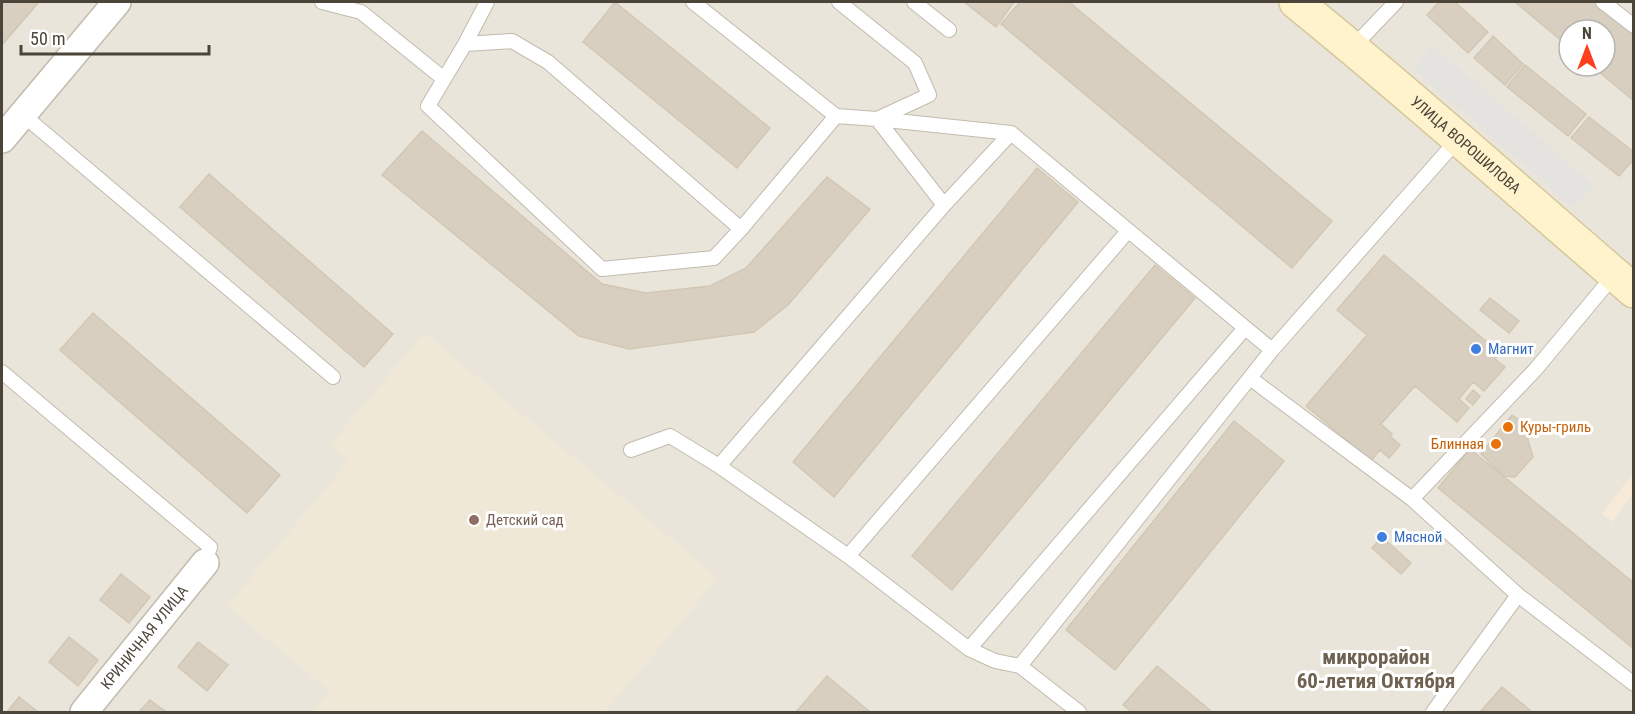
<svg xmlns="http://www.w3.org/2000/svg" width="1635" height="714" font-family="'Roboto Condensed',sans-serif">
  <rect width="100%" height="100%" fill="#f6f3ec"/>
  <!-- residential -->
  <path fill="#eae5da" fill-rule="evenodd" d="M 2,2 L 1633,2 L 1633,712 L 2,712 ZM 1569,30 L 1605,30 L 1605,66 L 1569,66 Z"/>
  <!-- commercial -->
  <path fill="#f7ead8" d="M 1633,473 L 1633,494 L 1612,522 L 1602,514 Z"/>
  <!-- education -->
  <path fill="#efe8d6" d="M 424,333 L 718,578 L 605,712 L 312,712 L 330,691 L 227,606 L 348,462 L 330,445 Z"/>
  <!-- parking -->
  <path fill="#e5e3e0" d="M 1433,45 L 1594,185 L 1574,208 L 1413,68 Z"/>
  <!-- building -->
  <path fill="#d8cfc1" stroke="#d3c7b4" stroke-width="1.5" d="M 2,2 L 39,2 L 2,45 Z
    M 615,2 L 770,128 L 737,168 L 583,42 Z
    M 964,2 L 1014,2 L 996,27 Z
    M 1020,2 L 1069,2 L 1332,221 L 1292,268 L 1001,24 Z
    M 1439,2 L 1455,2 L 1488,32 L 1468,53 L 1427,15 Z
    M 1515,2 L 1596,2 L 1634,33 L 1634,101 L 1592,66 L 1605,66 L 1605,30 L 1569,30 L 1569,47 Z
    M 1493,36 L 1523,64 L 1505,85 L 1474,58 Z
    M 1525,65 L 1586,114 L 1568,136 L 1507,87 Z
    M 1589,117 L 1634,152 L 1634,159 L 1619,176 L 1571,138 Z
    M 422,131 L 602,284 L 646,293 L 710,286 L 746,268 L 827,177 L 870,209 L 788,305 L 754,332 L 629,349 L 579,336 L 382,175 Z
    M 1037,168 L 1078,202 L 834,497 L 793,462 Z
    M 209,174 L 393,334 L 364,367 L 180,207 Z
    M 1384,255 L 1500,353 L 1495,359 L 1505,367 L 1484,391 L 1473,382 L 1459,399 L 1469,408 L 1457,422 L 1415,386 L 1381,424 L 1392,434 L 1390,436 L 1400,445 L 1389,458 L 1380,450 L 1371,461 L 1306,406 L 1367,335 L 1337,310 Z
    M 1155,265 L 1195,298 L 952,590 L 912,556 Z
    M 1490,298 L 1519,321 L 1509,333 L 1480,310 Z
    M 93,313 L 280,475 L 247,513 L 60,350 Z
    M 1473,390 L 1480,396 L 1473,405 L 1466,399 Z
    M 1512,415 L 1523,423 L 1533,457 L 1515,477 L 1504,476 L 1481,454 Z
    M 1234,421 L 1284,461 L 1115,670 L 1066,630 Z
    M 1470,449 L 1634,583 L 1634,649 L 1438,488 Z
    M 1382,537 L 1411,563 L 1401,574 L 1372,548 Z
    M 121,574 L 150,597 L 129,623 L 100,600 Z
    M 69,637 L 98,660 L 78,686 L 49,662 Z
    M 198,642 L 228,665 L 207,691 L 178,667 Z
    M 1157,666 L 1212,712 L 1132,712 L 1123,705 Z
    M 827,676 L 870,712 L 796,712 Z
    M 1502,687 L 1532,712 L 1480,712 Z
    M 19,697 L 38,712 L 7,712 Z
    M 150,700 L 166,712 L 139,712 Z"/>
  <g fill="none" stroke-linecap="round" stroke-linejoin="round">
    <!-- lane casing -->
    <g stroke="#c2bbae" stroke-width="16">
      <path id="lane" d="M 322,2 L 361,12 L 444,79
        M 487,2 L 465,44 L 512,41 L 548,62 L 741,229
        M 693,2 L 836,116 L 877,119 L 944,205
        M 839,2 L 915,63 L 929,95 L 877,119 L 1011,133
        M 914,2 L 949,30
        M 1603,2 L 1634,26
        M 465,44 L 428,106 L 602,269 L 714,258 L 741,229 L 836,116
        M 1353,47 L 1396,2
        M 22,114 L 333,377
        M 1615,274 L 1535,370 L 1412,499 L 1518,595 L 1634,684
        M 2,372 L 210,547 L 205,563
        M 1250,378 L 1412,499
        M 631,450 L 670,436 L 719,466 L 848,556 L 969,649 L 995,661 L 1020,666 L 1079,712
        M 719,466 L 944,205 L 1011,133 L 1272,350
        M 848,556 L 1128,231
        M 969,649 L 1245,328
        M 1020,666 L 1272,350 L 1459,138
        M 1433,712 L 1518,595"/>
    </g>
    <!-- street casing -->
    <g stroke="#c2bbae" stroke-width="30">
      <g id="street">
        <path d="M 2,139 L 117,2"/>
        <path id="s1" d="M 84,712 L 205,563"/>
      </g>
    </g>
    <!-- secondary casing -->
    <g stroke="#d6c79b" stroke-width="36">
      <g id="secondary">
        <path id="s2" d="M 1296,2 C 1411,95 1521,194 1634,291"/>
      </g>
    </g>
    <!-- lane -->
    <use href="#lane" stroke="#fff" stroke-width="14"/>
    <!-- street -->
    <use href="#street" stroke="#fff" stroke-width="27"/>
    <!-- secondary -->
    <use href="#secondary" stroke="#fff3cd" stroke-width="33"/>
  </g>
  <!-- markers -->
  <g fill="#3f7fe0" stroke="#fff" stroke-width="2">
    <circle cx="1476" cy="349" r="6"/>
    <circle cx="1382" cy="537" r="6"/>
  </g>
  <g fill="#e8710a" stroke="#fff" stroke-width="2">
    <circle cx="1508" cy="427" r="6"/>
    <circle cx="1496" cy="444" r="6"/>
  </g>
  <circle fill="#8d6e63" stroke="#fff" stroke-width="2" cx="474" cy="520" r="6"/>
  <g text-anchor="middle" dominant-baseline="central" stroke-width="6" stroke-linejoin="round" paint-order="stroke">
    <!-- street labels -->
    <g font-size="15" fill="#4b4439" stroke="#fff">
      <text stroke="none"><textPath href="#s2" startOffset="222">УЛИЦА ВОРОШИЛОВА</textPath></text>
      <text stroke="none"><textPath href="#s1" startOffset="96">КРИНИЧНАЯ УЛИЦА</textPath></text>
    </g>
    <!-- shop labels -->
    <g font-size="15" fill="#366cbe" stroke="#fff" text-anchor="start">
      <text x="1488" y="349">Магнит</text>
      <text x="1394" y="537">Мясной</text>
    </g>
    <!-- food labels -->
    <g font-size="15" fill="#c56008" stroke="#fff" text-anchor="start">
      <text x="1520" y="427">Куры-гриль</text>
      <text x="1484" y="444" text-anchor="end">Блинная</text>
    </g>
    <!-- education labels -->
    <g font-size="15" fill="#785e54" stroke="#fff" text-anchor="start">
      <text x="486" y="520">Детский сад</text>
    </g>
    <!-- district labels -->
    <g font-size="21" font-weight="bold" fill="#6e6250" stroke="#fff">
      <text x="1376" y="657">микрорайон<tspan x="1376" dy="24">60-летия Октября</tspan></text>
    </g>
  </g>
  <!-- border -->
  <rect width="1635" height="714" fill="none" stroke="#4b4439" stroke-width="6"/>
  <!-- north arrow -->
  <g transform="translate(1587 48)"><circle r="28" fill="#ffffff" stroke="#b7b4b0" stroke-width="1.5"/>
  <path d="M0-4.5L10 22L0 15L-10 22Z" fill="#fc3f1d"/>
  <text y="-9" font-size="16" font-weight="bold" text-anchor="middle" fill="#4b4439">N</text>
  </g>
  <!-- scale -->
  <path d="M21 45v9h188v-9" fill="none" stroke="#4b4439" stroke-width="3"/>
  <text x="30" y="45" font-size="18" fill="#4b4439" stroke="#ffffff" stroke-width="4.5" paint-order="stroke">50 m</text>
</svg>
